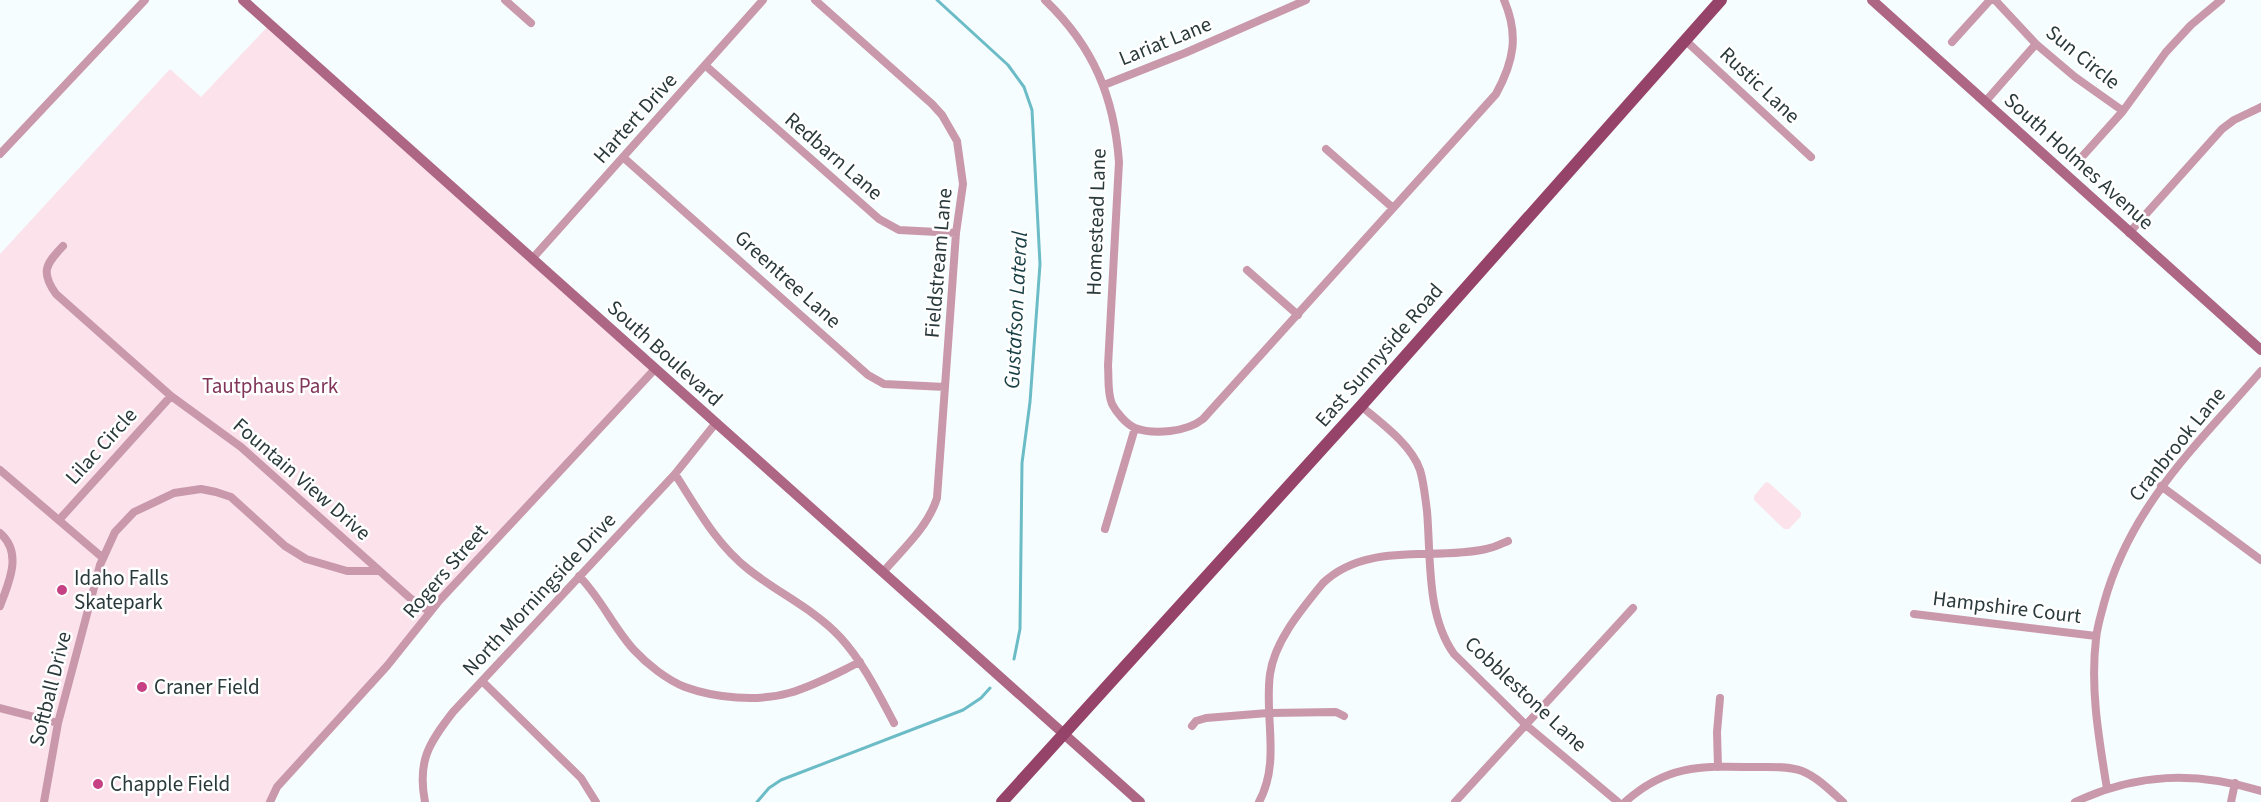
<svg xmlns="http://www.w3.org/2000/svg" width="2261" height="802" font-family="'Source Sans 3',sans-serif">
  <rect width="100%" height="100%" fill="#f6fdfe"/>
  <!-- green -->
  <path fill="#fbe2eb" d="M 270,24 L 655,369 L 586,442 L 277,787 L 270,802 L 0,802 L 0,254 L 170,69 L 201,97 Z
    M 1766,482 L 1769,483 L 1801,512 L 1801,516 L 1789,529 L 1784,529 L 1754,500 L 1754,496 Z"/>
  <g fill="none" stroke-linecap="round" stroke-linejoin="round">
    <!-- stream -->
    <path stroke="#6bbcc7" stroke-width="3" d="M 937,0 L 1008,65 L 1024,87 L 1032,110 L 1040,264 L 1030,402 L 1022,463 L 1020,629 L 1014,659
      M 757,802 L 769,788 L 781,780 L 963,710 L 981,698 L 990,688"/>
    <!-- street -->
    <path stroke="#c998ab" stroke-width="8" d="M 505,0 L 531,23
      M 815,0 L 932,104 L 942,115 L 957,141 L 963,184 L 956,233 L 937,498 C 928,527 903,549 884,571
      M 1045,0 C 1093,46 1114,96 1119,162 L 1108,366 C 1109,378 1107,392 1112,404 C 1116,412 1126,424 1135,428 C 1154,435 1187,432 1203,419 L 1496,94 C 1514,61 1519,35 1504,0
      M 1995,0 L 2036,44 L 2075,77 L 2123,111
      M 1685,40 L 1811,157
      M 1952,42 L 1990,0
      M 706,66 L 879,219 L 899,230 L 956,233
      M 1104,85 L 1185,53 L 1306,0
      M 1985,102 L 2036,44
      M 1326,149 L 1393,208
      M 0,154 L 145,0
      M 624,158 L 868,375 L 884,384 L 945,387
      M 2080,159 L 2123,111 L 2166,52 L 2191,25 L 2221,0
      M 2129,233 L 2222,129 L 2234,120 L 2261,107
      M 63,246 C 46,264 40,272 56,294 L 171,396 L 241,447 L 410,598 L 430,612
      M 532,259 L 763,0
      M 1247,270 L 1298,315
      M 1361,406 C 1381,423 1411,444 1420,470 C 1424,483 1425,497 1427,511 C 1431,557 1426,615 1454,654 L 1526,725 L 1618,802
      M 0,470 L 103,558
      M 675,474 C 697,508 716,544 748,569 C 778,593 814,609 840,637 C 863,662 878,693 894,723
      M 2161,486 L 2261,560
      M 59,520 L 171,396
      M 1105,529 L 1135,428
      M 0,533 C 23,553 9,582 0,606
      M 579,576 C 601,598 613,627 634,650 C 647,664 667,680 685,687 C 715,698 758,702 789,693 C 814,686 837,673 860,662
      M 1914,614 L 2096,636
      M 483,682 L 581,778 L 596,802
      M 0,708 L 58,723
      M 1192,726 L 1196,721 L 1206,718 L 1268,713 L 1336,712 L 1344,716
      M 1718,767 L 1717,732 L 1720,698
      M 2107,789 C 2099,739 2090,689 2096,639 C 2097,627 2101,615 2104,603 C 2131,505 2197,445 2261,371
      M 44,802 L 58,723 L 100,565 L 115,532 L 134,512 L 174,493 L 201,489 L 216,492 L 231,497 L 285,546 L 306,559 L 347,571 L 379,571
      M 270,802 L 277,787 L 387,666 L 439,601 L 655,369
      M 425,802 C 417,761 429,743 453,712 L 675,474 L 715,424
      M 1259,802 C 1281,761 1264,718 1270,674 C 1275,640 1302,609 1323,583 C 1367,541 1433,561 1486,549 C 1493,548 1501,544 1508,541
      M 1455,802 L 1633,608
      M 1625,802 C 1667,764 1702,766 1756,767 C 1771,767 1788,766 1802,771 C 1817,777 1831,791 1843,802
      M 2075,802 C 2137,773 2195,771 2261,791
      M 2231,802 L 2235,783"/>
    <!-- secondary -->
    <path stroke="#ad6785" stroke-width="10" d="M 243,0 L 1140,802
      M 1872,0 L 2261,350"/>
    <!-- primary -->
    <path stroke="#964369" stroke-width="12" d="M 1002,802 L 1361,406 L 1721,0"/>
  </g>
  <!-- markers -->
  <g fill="#c64184" stroke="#fff" stroke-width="2">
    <circle cx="62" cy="590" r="6"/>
    <circle cx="142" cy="687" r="6"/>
    <circle cx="98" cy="784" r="6"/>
  </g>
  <g text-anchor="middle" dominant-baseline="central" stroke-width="5" stroke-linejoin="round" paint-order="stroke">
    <!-- street labels -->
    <g font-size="21" fill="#2a393b" stroke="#fff">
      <text transform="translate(1165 41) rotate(-22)">Lariat Lane</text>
      <text transform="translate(2083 57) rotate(39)">Sun Circle</text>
      <text transform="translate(1760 85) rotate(43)">Rustic Lane</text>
      <text transform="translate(635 118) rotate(-48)">Hartert Drive</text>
      <text transform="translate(834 156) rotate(41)">Redbarn Lane</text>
      <text transform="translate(2079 161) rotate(42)">South Holmes Avenue</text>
      <text transform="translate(1096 222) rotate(-88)">Homestead Lane</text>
      <text transform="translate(938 263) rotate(-85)">Fieldstream Lane</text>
      <text transform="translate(788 279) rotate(42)">Greentree Lane</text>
      <text transform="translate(665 353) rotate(42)">South Boulevard</text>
      <text transform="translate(1379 355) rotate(-49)">East Sunnyside Road</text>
      <text transform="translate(2177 444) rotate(-51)">Cranbrook Lane</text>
      <text transform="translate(101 446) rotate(-48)">Lilac Circle</text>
      <text transform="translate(302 479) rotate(41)">Fountain View Drive</text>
      <text transform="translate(445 571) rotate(-49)">Rogers Street</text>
      <text transform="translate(539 594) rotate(-47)">North Morningside Drive</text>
      <text transform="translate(2007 607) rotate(7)">Hampshire Court</text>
      <text transform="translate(50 689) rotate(-76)">Softball Drive</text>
      <text transform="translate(1526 694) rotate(43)">Cobblestone Lane</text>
    </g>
    <!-- park labels -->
    <g font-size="21" fill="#813659" stroke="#fff">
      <text x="270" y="386">Tautphaus Park</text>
    </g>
    <!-- poi labels -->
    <g font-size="21" fill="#2a393b" stroke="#fff" text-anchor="start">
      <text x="74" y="578">Idaho Falls<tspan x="74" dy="24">Skatepark</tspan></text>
      <text x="154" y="687">Craner Field</text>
      <text x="110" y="784">Chapple Field</text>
    </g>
    <!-- water labels -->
    <g font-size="22" font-style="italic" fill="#173e43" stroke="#fff">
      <text transform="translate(1016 310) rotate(-87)">Gustafson Lateral</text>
    </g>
  </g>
</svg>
